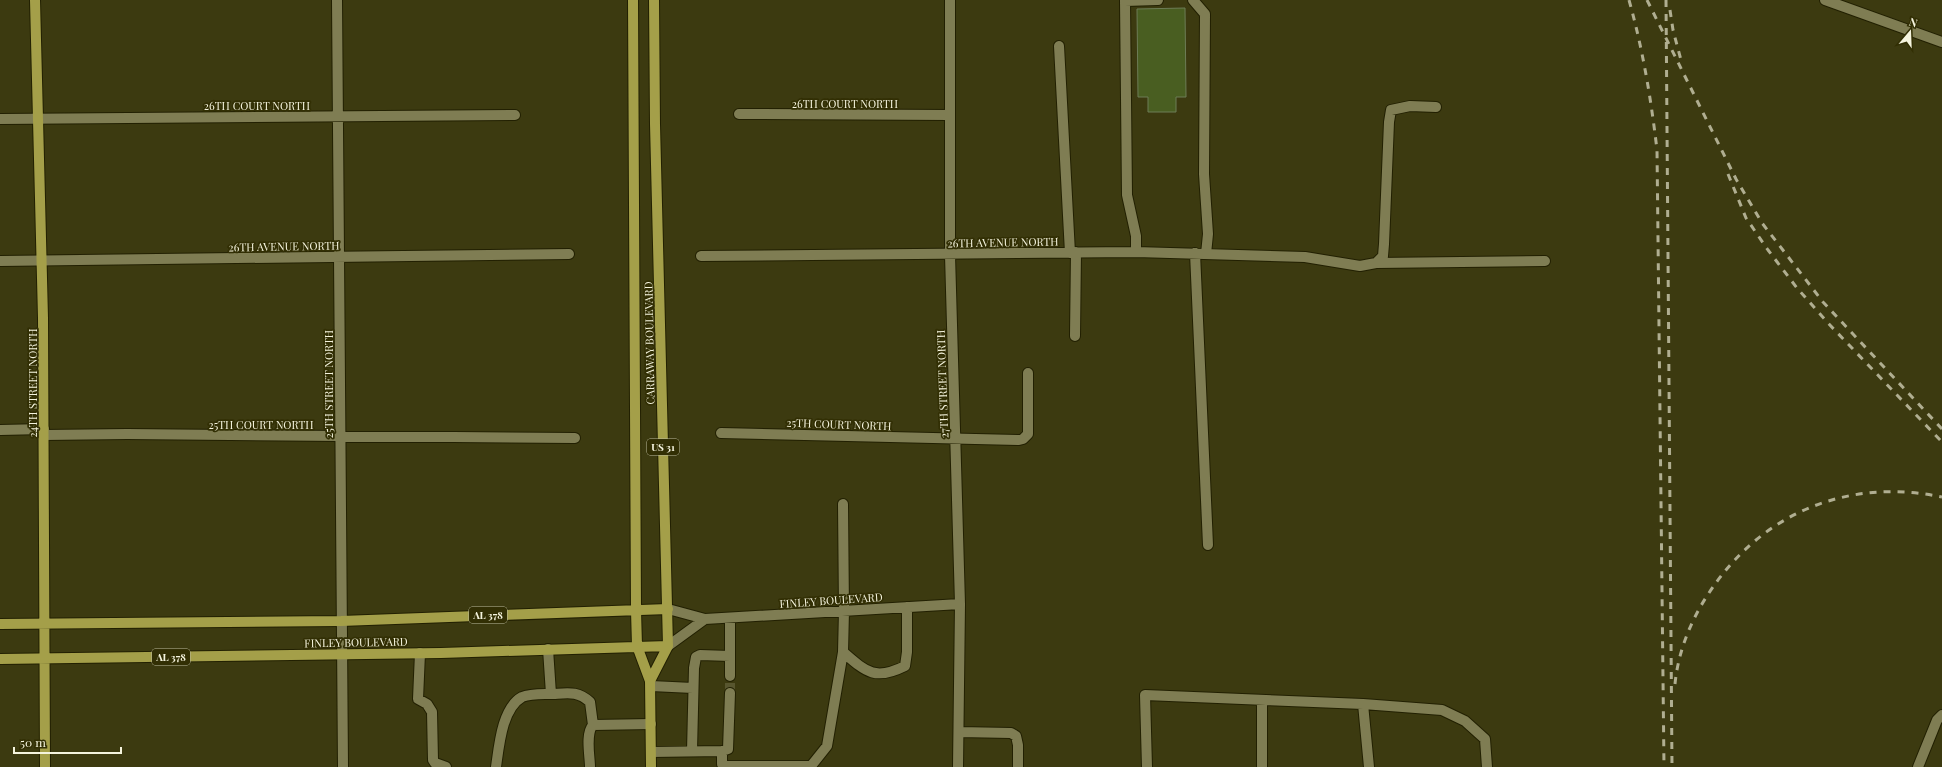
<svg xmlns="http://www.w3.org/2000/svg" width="1942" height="767" font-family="'Playfair Display',serif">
  <rect width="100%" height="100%" fill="#3c3a10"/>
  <!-- building -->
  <path fill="#495e21" stroke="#6d7c56" d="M 1185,8 L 1186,97 L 1176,97 L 1176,112 L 1148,112 L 1148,97 L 1138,97 L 1137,9 Z"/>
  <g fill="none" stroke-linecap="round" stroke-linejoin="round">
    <!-- minor-tunnel -->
    <path stroke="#58562f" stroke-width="10" stroke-dasharray="10 5" stroke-linecap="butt" d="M 730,693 L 730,676"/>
    <!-- minor casing -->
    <g stroke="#222002" stroke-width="12">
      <path id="minor" d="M 337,0 L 343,767
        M 950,0 L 950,255 L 960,604 L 958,767
        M 1193,0 L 1205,14 L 1204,174 L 1208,234 L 1206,254
        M 1825,0 L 1942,42
        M 1059,46 L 1070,253
        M 739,114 L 950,115
        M 0,119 L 515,115
        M 1136,252 L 1136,236 L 1127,195 L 1125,1 L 1158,0
        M 1195,253 L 1208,545
        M 701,256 L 1136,252 L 1305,257 L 1360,266 L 1376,263 L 1383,256 L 1384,244 L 1389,122 L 1391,110 L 1410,106 L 1436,107
        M 0,261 L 569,254
        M 1376,263 L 1545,261
        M 1075,336 L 1076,252
        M 0,430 L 44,429
        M 721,433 L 1019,440 L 1023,439 L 1028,434 L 1028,373
        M 44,435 L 127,434 L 575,438
        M 668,609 L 705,619 L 960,604
        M 668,646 L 705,619
        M 548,649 L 551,694
        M 843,652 C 866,672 875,681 905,666 L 907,652 L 907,607
        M 420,653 L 418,699 L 427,704 L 432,712 L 433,760 L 435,763 L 446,767
        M 730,676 L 730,618
        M 651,686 L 693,688
        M 1363,704 L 1369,767
        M 959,732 L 1011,733 L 1016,736 L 1018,745 L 1018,767
        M 692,751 L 694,668 L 696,657 L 700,655 L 730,656
        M 722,751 L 722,764 L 725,766 L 811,766 L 827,746 L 843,652 L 844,611 L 843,504
        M 651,752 L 722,751 L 728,749 L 730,693
        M 496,767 C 499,746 502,708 522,697 C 531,693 544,694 553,694 C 569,693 578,691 590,702 L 593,725
        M 590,767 C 590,756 585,734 593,725 L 651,724
        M 1147,767 L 1145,695 L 1363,704 L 1442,710 L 1465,721 L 1485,739 L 1487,767
        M 1262,767 L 1262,700
        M 1918,767 L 1937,720 L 1942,715"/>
    </g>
    <!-- major casing -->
    <g stroke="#222002" stroke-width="12">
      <path id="major" d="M 35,0 L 43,318 L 45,767
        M 633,0 L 636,610 L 637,646 L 650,681 L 651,767
        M 0,624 L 341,621 L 668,609
        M 0,659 L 441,653 L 668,646
        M 650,681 L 668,646 L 655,124 L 654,0"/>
    </g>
    <!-- minor -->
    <use href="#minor" stroke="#7f7d53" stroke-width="10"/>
    <!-- major -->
    <use href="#major" stroke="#a49f49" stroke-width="10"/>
    <!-- rail -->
    <path stroke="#b0ae91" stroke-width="3" stroke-dasharray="7 7" stroke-linecap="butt" d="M 1629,0 C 1643,50 1651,99 1657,150 L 1664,767
      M 1647,0 L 1736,179 L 1762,223 L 1823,302 L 1942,429
      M 1666,0 L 1672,767
      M 1670,10 L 1673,30 L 1681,60
      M 1728,174 L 1746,218 L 1768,250 L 1797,288 L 1827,322 L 1942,442
      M 1675,684 C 1678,653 1690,622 1707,596 C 1759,514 1847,477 1942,497"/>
  </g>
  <g text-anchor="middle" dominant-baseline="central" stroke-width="3.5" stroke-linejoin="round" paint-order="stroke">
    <!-- shield labels -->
    <g fill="#322f04" stroke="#bab99d" stroke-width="1">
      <rect x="647" y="439" width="32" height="16" rx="3"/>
      <rect x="469" y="607" width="38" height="16" rx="3"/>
      <rect x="152" y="649" width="38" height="16" rx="3"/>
    </g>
    <g font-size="10" font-weight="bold" fill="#f5f4de">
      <text x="663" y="447">US 31</text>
      <text x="488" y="615">AL 378</text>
      <text x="171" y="657">AL 378</text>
    </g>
    <!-- street labels -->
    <g font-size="11" fill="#f5f4de" stroke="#322f04">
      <text x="845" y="103">26TH COURT NORTH</text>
      <text x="257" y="105">26TH COURT NORTH</text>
      <text transform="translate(1003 242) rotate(-1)">26TH AVENUE NORTH</text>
      <text transform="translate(284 246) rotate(-1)">26TH AVENUE NORTH</text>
      <text transform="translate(649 343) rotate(-91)">CARRAWAY BOULEVARD</text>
      <text transform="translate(32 383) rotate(-90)">24TH STREET NORTH</text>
      <text transform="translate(328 384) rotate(-90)">25TH STREET NORTH</text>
      <text transform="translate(942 384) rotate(-92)">27TH STREET NORTH</text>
      <text x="261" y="424">25TH COURT NORTH</text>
      <text transform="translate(839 424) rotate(2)">25TH COURT NORTH</text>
      <text transform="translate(831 600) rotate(-4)">FINLEY BOULEVARD</text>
      <text transform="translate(356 642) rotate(-1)">FINLEY BOULEVARD</text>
    </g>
  </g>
  <!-- north arrow -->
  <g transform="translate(1910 32) rotate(19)" stroke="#322f04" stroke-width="3" paint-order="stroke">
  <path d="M0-3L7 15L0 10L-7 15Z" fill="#f5f4de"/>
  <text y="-6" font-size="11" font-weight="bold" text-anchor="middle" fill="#f5f4de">N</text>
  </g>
  <!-- scale -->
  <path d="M14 747v6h107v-6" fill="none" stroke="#f5f4de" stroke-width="2"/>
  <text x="20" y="747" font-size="12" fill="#f5f4de" stroke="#322f04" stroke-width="3" paint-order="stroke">50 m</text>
</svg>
